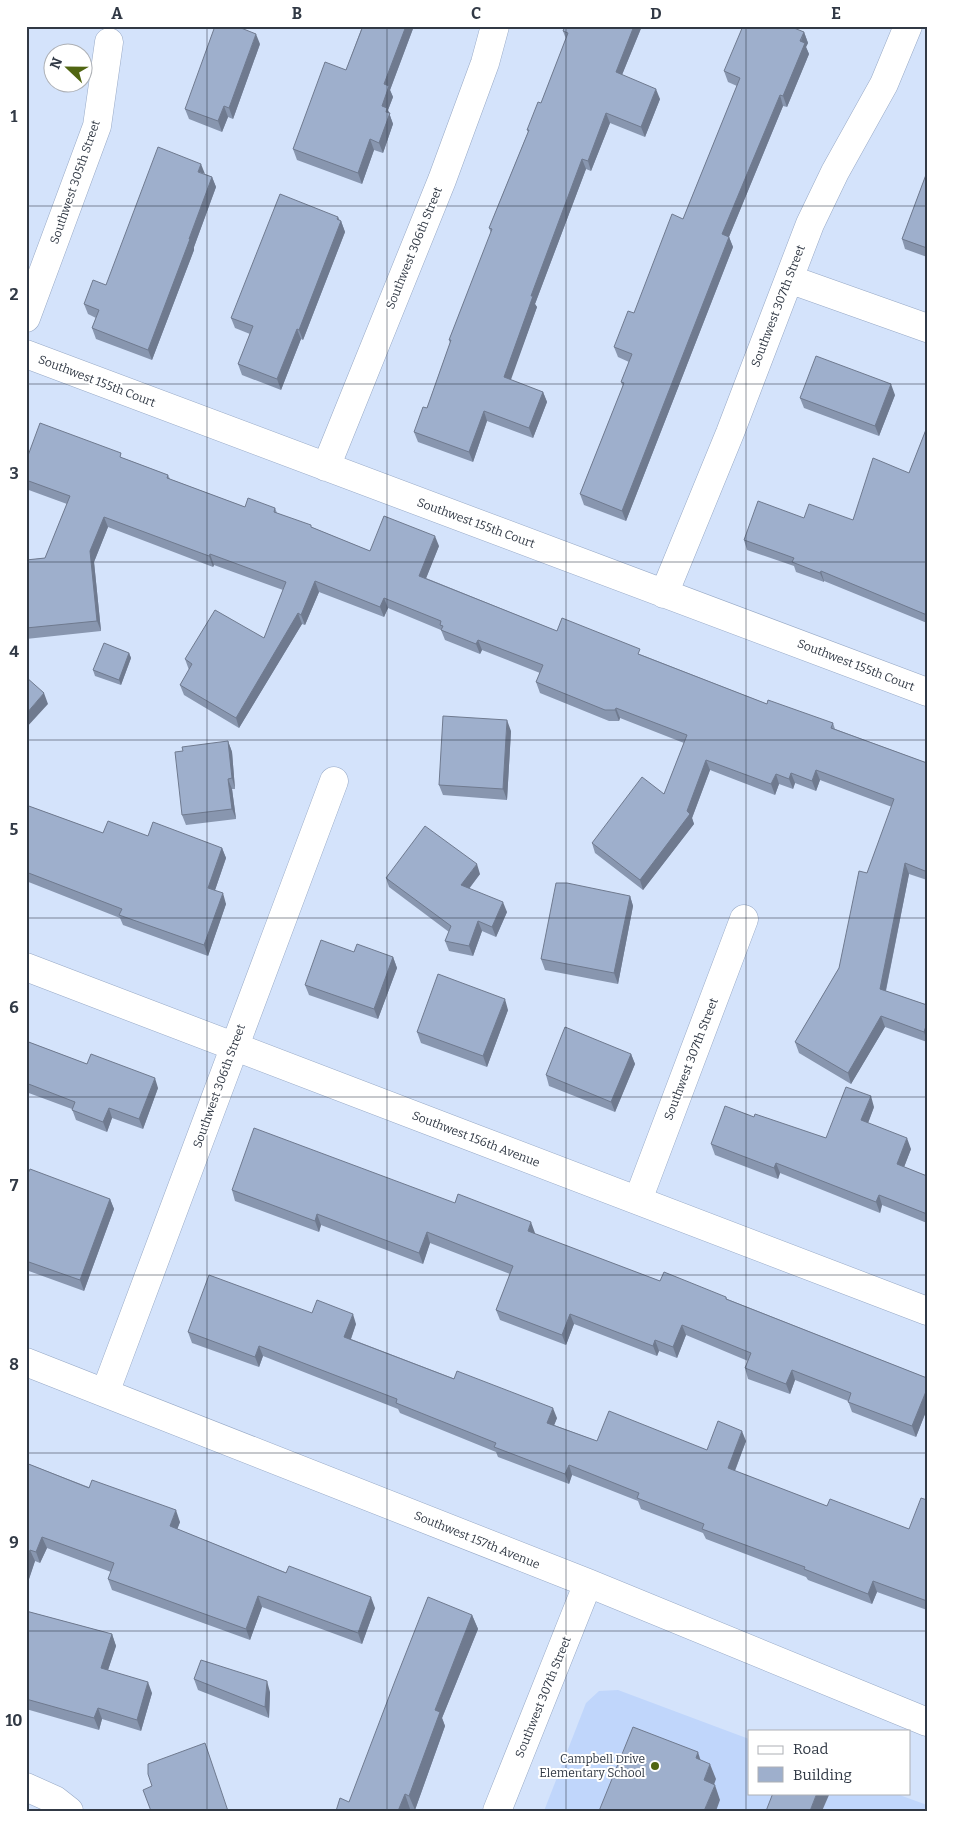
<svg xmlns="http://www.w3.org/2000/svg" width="953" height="1837" font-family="Bitter,serif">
  <rect width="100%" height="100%" fill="#d4e3fb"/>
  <!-- built -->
  <path fill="#c0d6fb" d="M 618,1690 L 749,1739 L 749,1793 L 894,1793 L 927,1805 L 927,1811 L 544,1811 L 586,1703 L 599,1691 Z"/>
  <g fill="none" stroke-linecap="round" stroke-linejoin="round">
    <!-- minor casing -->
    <g stroke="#97a9c6" stroke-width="29">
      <path id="minor" d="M 789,279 L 927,328
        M 26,318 L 97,126 L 109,42
        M 26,354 L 927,692
        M 326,467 L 442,180 L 485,63 L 495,26
        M 664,594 L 730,433 L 810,224 L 835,172 L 884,84 L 908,26
        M 26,967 C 326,1083 627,1195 927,1311
        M 638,1200 L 744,919
        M 26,1362 L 588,1583 L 927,1722
        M 105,1393 L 334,781
        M 26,1787 L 55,1800 L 69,1811
        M 497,1811 L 588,1583"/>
    </g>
    <!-- minor -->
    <use href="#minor" stroke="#fff" stroke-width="28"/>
  </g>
  <!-- wall -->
  <path fill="#8896af" d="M 360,26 L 414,26 L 390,90 L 393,97 L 388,110 L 393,124 L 383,153 L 374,150 L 362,184 L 297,160 L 293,149 L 346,70 L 362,27 Z
    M 565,26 L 642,26 L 622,75 L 660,99 L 645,137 L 610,123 L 591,171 L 586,169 L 535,304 L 537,307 L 510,380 L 543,392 L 547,402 L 533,438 L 487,421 L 473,462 L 418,442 L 414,432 L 427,408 L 450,343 L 449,340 L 491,233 L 489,228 L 528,132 L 527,130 L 541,103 L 566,39 L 563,31 Z
    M 804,32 L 808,43 L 806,47 L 809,54 L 787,107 L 783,106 L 729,237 L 733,247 L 626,521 L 584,505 L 580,494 L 623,386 L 621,382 L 629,362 L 618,357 L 614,347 L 634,313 L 683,219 L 737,86 L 728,82 L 724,71 Z
    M 260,44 L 233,119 L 228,117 L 222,132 L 189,119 L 185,109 Z
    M 927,172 L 927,257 L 905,249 L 902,239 Z
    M 205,174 L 212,177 L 216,187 L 194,247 L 194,250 L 152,360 L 96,339 L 92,328 L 96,318 L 88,314 L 84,304 L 106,285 Z
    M 339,220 L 341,221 L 345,232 L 303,340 L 301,339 L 281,390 L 242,375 L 238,364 L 250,334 L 235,328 L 231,318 Z
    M 895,395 L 879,436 L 804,408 L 800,398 Z
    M 927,427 L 927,623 L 824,581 L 824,582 L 796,572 L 794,566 L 747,550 L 744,540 L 804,518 L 853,520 L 909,473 Z
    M 123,458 L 168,475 L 170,479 L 245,507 L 275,508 L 277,513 L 370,551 L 439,546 L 426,578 L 557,631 L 642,655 L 767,704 L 833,723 L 835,729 L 927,763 L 927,880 L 909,874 L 886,991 L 927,1005 L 927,1042 L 885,1027 L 851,1084 L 799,1053 L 795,1042 L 839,968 L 867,873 L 892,807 L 820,780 L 816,791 L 795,783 L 793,789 L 779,784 L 775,795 L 710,770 L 692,818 L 694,824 L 643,890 L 595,853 L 592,843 L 664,794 L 684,743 L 620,718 L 619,721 L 609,721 L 540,693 L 536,682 L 540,673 L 482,650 L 480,654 L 445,640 L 441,630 L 388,608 L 384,617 L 319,592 L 305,625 L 302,624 L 239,728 L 184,695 L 180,685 L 189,670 L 185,659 L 264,638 L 283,590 L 214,565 L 213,567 L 108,527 L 94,562 L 101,631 L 26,639 L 26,560 L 45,558 L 67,504 L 26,489 L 26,461 Z
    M 129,653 L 131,658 L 121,685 L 95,676 L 93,670 Z
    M 511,731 L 507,800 L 443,795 L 439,785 Z
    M 228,741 L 232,752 L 235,789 L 232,789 L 236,819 L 186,825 L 182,815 L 183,751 Z
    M 26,805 L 103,833 L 148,836 L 222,848 L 226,858 L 215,890 L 226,904 L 208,956 L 123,925 L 120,918 L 26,881 Z
    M 480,874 L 469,889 L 507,912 L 496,937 L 482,931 L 473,956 L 449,951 L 445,941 L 449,932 L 389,887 L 386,878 Z
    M 630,896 L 633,906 L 618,984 L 545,970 L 541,959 Z
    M 354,952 L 393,957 L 397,968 L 378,1019 L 309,995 L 305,985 Z
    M 508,1010 L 487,1067 L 421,1043 L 417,1032 Z
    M 26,1041 L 87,1064 L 158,1088 L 143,1129 L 112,1118 L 107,1132 L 76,1120 L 72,1109 L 26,1092 Z
    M 631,1054 L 635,1064 L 615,1112 L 549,1086 L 546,1075 Z
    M 874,1107 L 868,1123 L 911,1149 L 904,1167 L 927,1176 L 927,1223 L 882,1205 L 880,1213 L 780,1173 L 778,1179 L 715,1155 L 711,1144 L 754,1117 L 826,1138 Z
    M 26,1178 L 110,1199 L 114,1209 L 84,1291 L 26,1270 Z
    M 232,1190 L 535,1233 L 534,1234 L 660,1281 L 726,1297 L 727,1299 L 927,1378 L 927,1409 L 916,1437 L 852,1412 L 848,1401 L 795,1380 L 790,1394 L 748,1379 L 745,1368 L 748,1361 L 686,1335 L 677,1358 L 659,1351 L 657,1356 L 574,1324 L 566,1345 L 500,1320 L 496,1310 L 510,1274 L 430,1243 L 423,1264 L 321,1225 L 319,1232 L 235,1201 Z
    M 312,1313 L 356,1324 L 351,1339 L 557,1418 L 554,1425 L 597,1441 L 707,1450 L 746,1441 L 735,1471 L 827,1506 L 909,1529 L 927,1500 L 927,1610 L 877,1592 L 872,1604 L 808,1580 L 806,1577 L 706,1539 L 703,1533 L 641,1509 L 638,1501 L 572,1475 L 569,1484 L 498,1457 L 496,1452 L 400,1413 L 398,1409 L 263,1356 L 259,1367 L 192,1343 L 188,1332 Z
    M 26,1463 L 180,1522 L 177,1529 L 375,1608 L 362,1644 L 262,1607 L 250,1640 L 112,1590 L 108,1579 L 111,1572 L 47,1548 L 40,1563 L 35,1561 L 26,1588 Z
    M 26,1611 L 112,1634 L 116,1646 L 108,1670 L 152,1693 L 141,1731 L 102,1719 L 99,1730 L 26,1709 Z
    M 472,1615 L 478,1629 L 442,1718 L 445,1726 L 415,1810 L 410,1809 L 409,1811 L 336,1811 L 349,1802 Z
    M 194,1679 L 270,1692 L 269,1718 L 198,1690 Z"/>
  <!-- shaded-wall -->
  <path fill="#6f7a8f" d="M 406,26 L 414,26 L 390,90 L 393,97 L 388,110 L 393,124 L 383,153 L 379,143 L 384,84 Z
    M 634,26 L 642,26 L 619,82 L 616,72 Z
    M 804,32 L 808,43 L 806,47 L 809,54 L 787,107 L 783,96 Z
    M 256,34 L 260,44 L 233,119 L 229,108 Z
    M 656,89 L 660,99 L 645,137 L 641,127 Z
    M 780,95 L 783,106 L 726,244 L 722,234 Z
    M 224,106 L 228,117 L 222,132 L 218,121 Z
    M 606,113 L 610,123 L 591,171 L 588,161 Z
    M 370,139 L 374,150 L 362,184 L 358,173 Z
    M 582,159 L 586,169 L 535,304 L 537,307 L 508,388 L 504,377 L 531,296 Z
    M 201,164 L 205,174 L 198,172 Z
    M 212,177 L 216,187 L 194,247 L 194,250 L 152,360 L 148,350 Z
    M 338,217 L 341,223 L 341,221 L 345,232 L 303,340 L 299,330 Z
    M 729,237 L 733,247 L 626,521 L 622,511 Z
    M 297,329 L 301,339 L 281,390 L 277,379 Z
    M 891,384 L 895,395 L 879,436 L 875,426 Z
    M 543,392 L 547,402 L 533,438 L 529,428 Z
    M 484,411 L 487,421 L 473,462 L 469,452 Z
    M 104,517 L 108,527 L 94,562 L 101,631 L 97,621 L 90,551 Z
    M 435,536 L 439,546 L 423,586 L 419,576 Z
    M 210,554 L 214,565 L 213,567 L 209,556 Z
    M 821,571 L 824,581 L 824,582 L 820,573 Z
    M 315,581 L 319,592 L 305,625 L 301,615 Z
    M 384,598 L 388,608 L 384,617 L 380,607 Z
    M 298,613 L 302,624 L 239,728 L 236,718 Z
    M 478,640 L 482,650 L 480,654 L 476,644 Z
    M 129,653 L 131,658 L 121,685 L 119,680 Z
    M 44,693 L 48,704 L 26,728 L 26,714 Z
    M 616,708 L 620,718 L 619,721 L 615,710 Z
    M 507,720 L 511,731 L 507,800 L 503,789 Z
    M 228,741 L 232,752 L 235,789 L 232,778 Z
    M 706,760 L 710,770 L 692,818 L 694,824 L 643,890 L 640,880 L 687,811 Z
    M 816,770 L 820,780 L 816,791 L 812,781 Z
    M 791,773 L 795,783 L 793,789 L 789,779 Z
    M 776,774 L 779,784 L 775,795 L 771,784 Z
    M 228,779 L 232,789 L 236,819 L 232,809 Z
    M 222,848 L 226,858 L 212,899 L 208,888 Z
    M 905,863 L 909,874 L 884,999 L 880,989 Z
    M 477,864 L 480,874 L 464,895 L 461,885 Z
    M 223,893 L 226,904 L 208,956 L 204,945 Z
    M 630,896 L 633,906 L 618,984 L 614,973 Z
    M 503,902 L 507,912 L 496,937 L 492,927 Z
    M 478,921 L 482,931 L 473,956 L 469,946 Z
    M 393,957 L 397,968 L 378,1019 L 374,1009 Z
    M 505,999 L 508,1010 L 487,1067 L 483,1056 Z
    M 881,1016 L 885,1027 L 851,1084 L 848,1073 Z
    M 927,1023 L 927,1041 L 924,1032 Z
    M 631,1054 L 635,1064 L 615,1112 L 611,1102 Z
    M 155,1078 L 158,1088 L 143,1129 L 139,1119 Z
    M 871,1096 L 874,1107 L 865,1131 L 861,1120 Z
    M 109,1108 L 112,1118 L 107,1132 L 103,1122 Z
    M 907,1138 L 911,1149 L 901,1175 L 897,1164 Z
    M 776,1163 L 780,1173 L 778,1179 L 774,1168 Z
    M 879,1195 L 882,1205 L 880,1213 L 876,1202 Z
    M 110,1199 L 114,1209 L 84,1291 L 80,1280 Z
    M 317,1214 L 321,1225 L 319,1232 L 315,1221 Z
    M 531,1222 L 535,1233 L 531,1242 L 528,1231 Z
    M 427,1232 L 430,1243 L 423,1264 L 419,1253 Z
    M 353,1314 L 356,1324 L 348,1347 L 344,1337 Z
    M 570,1314 L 574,1324 L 566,1345 L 562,1335 Z
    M 682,1325 L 686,1335 L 677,1358 L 673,1347 Z
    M 655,1340 L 659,1351 L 657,1356 L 653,1346 Z
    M 259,1346 L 263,1356 L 259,1367 L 255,1357 Z
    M 792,1370 L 795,1380 L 790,1394 L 786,1384 Z
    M 927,1389 L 927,1409 L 916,1437 L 912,1426 Z
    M 553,1408 L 557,1418 L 551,1433 L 547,1423 Z
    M 742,1431 L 746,1441 L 732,1478 L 728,1468 Z
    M 569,1465 L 572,1475 L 569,1484 L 565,1474 Z
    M 176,1510 L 180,1522 L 174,1538 L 170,1526 Z
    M 42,1537 L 47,1548 L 40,1563 L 36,1552 Z
    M 30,1550 L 35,1561 L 26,1588 L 26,1563 Z
    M 873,1581 L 877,1592 L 872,1604 L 868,1594 Z
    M 258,1596 L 262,1607 L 250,1640 L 246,1629 Z
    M 371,1597 L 375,1608 L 362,1644 L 358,1633 Z
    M 472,1615 L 478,1629 L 442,1718 L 445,1726 L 415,1810 L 409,1796 L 435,1710 Z
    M 112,1634 L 116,1646 L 105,1679 L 101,1668 Z
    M 267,1681 L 270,1692 L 269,1718 L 265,1707 Z
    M 148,1682 L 152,1693 L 141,1731 L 137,1720 Z
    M 98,1708 L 102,1719 L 99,1730 L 94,1718 Z
    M 698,1752 L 703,1768 L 696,1758 Z
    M 710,1764 L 716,1779 L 710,1796 L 704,1780 Z
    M 715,1785 L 720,1800 L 716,1811 L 704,1811 Z
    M 817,1793 L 828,1793 L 829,1795 L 822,1811 L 810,1811 Z
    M 405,1794 L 410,1809 L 409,1811 L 398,1811 Z"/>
  <!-- building -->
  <path fill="#9eafcc" stroke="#6f7a8f" d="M 215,26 L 236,26 L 256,34 L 229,108 L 224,106 L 218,121 L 185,109 Z
    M 363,26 L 406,26 L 384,84 L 389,86 L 382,106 L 387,108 L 386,112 L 390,113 L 379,143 L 370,139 L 358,173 L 293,149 L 325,62 L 346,70 Z
    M 565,26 L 634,26 L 616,72 L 656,89 L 641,127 L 606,113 L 588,161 L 582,159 L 531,296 L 533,296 L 504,377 L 543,392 L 529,428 L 484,411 L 469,452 L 414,432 L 423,407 L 427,408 L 451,340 L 449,340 L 492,229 L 489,228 L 529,130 L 527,130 L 538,102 L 541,103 L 568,33 L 563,31 Z
    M 743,26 L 789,26 L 804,32 L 800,41 L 805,43 L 783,96 L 780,95 L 722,234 L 729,237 L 622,511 L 580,494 L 624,383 L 621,382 L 632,354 L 614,347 L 628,311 L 634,313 L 672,214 L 683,219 L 740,78 L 724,71 Z
    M 158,147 L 201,164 L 198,172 L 212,177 L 189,239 L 190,239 L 148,350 L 92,328 L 99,310 L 84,304 L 93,280 L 106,285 Z
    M 927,172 L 927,248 L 902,239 Z
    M 280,194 L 338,217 L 337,219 L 341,221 L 299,330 L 297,329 L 277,379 L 238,364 L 253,326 L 231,318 Z
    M 816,356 L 891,384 L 875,426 L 800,398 Z
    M 40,423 L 121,453 L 120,457 L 168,475 L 167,478 L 245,507 L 248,498 L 275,508 L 274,512 L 311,525 L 311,527 L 370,551 L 384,516 L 435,536 L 419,576 L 557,631 L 562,618 L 640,649 L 638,654 L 767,704 L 768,700 L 833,723 L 831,728 L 927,763 L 927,867 L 925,871 L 905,863 L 880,989 L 927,1005 L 927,1023 L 924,1032 L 881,1016 L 848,1073 L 795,1042 L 839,968 L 859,871 L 867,873 L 894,799 L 816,770 L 812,781 L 791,773 L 789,779 L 776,774 L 771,784 L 706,760 L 687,811 L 690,814 L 640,880 L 592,843 L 642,777 L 664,794 L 687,735 L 616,708 L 615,710 L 605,710 L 536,682 L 543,665 L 478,640 L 476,644 L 441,630 L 443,626 L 440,625 L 441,621 L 384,598 L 380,607 L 315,581 L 301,615 L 298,613 L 236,718 L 180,685 L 192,664 L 185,659 L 215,610 L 264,638 L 286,582 L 210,554 L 209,556 L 104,517 L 90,551 L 97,621 L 26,628 L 26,560 L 45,558 L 70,496 L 26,480 L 26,461 Z
    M 927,427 L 927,615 L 821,571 L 820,573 L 792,562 L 794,558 L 744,540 L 758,501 L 804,518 L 809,504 L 853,520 L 873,458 L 909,473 Z
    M 104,643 L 129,653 L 119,680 L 93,670 Z
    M 26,677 L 44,693 L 26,714 Z
    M 443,716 L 507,720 L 503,789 L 439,785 Z
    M 228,741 L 232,778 L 228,779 L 232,809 L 182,815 L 175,752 L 183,751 L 182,747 Z
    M 26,805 L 103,833 L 108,821 L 148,836 L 153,822 L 222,848 L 208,888 L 223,893 L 204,945 L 119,915 L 122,909 L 26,872 Z
    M 425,826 L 477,864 L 461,885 L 503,902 L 492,927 L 478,921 L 469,946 L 445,941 L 451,926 L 386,878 Z
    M 556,883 L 567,883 L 630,896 L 614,973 L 541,959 Z
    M 321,940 L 354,952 L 357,944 L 393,957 L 374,1009 L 305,985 Z
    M 438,974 L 505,999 L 483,1056 L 417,1032 Z
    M 565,1027 L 631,1054 L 611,1102 L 546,1075 Z
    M 26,1041 L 87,1064 L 91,1054 L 155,1078 L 139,1119 L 109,1108 L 103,1122 L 72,1110 L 75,1102 L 26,1083 Z
    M 846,1087 L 871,1096 L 861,1120 L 907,1138 L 897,1164 L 927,1176 L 927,1214 L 879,1195 L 876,1202 L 776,1163 L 774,1168 L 711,1144 L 725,1106 L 754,1117 L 755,1114 L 826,1138 Z
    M 254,1128 L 455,1203 L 458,1194 L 531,1222 L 528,1231 L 660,1281 L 664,1272 L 726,1297 L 726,1299 L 927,1378 L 927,1389 L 912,1426 L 848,1402 L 851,1393 L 792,1370 L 786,1384 L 745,1368 L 751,1353 L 682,1325 L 673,1347 L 655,1340 L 653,1346 L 570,1314 L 562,1335 L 496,1310 L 513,1266 L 427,1232 L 419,1253 L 317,1214 L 315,1221 L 232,1190 Z
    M 30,1169 L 110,1199 L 80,1280 L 26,1261 L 26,1178 Z
    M 209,1275 L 312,1313 L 317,1300 L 353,1314 L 344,1337 L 454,1379 L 457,1371 L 553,1408 L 547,1423 L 597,1441 L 609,1411 L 707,1450 L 718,1421 L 742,1431 L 728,1468 L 827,1506 L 830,1499 L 909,1529 L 921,1498 L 927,1500 L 927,1601 L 873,1581 L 868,1594 L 804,1569 L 805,1567 L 702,1529 L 704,1524 L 637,1498 L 639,1493 L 569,1465 L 565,1474 L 494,1447 L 496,1443 L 396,1403 L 397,1399 L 259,1346 L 255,1357 L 188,1332 Z
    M 26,1463 L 89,1488 L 92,1480 L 176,1510 L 170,1526 L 286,1573 L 289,1566 L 371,1597 L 358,1633 L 258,1596 L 246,1629 L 108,1579 L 114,1563 L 42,1537 L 36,1552 L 30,1550 L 26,1563 Z
    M 428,1597 L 472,1615 L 435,1710 L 440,1712 L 409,1796 L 405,1794 L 398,1811 L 336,1811 L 340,1798 L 349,1802 L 395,1681 Z
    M 26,1611 L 112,1634 L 101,1668 L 148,1682 L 137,1720 L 98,1708 L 94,1718 L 26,1699 Z
    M 201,1660 L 267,1681 L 265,1707 L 194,1679 Z
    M 633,1727 L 698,1752 L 696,1758 L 710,1764 L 704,1780 L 715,1785 L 704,1811 L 599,1811 Z
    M 205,1743 L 228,1811 L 151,1811 L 143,1790 L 152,1786 L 148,1774 L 148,1764 Z
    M 773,1793 L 817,1793 L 810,1811 L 766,1811 Z"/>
  <!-- grid -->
  <path fill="none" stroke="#313945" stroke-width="1" stroke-opacity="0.55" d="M 207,26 L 207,1811M 387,26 L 387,1811M 566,26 L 566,1811M 746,26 L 746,1811M 26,206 L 927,206M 26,384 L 927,384M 26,562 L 927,562M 26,740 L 927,740M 26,918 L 927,918M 26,1097 L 927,1097M 26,1275 L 927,1275M 26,1453 L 927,1453M 26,1631 L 927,1631"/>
  <!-- markers -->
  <circle fill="#506511" stroke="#fff" stroke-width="2" cx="655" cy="1766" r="5"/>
  <g text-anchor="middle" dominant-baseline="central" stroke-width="4" stroke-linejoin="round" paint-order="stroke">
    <!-- street labels -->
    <g font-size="12" fill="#313945" stroke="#fff">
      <text transform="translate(75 182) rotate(-71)">Southwest 305th Street</text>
      <text transform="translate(414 248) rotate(-68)">Southwest 306th Street</text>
      <text transform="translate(778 306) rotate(-69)">Southwest 307th Street</text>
      <text transform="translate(97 381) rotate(21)">Southwest 155th Court</text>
      <text transform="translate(476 523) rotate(20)">Southwest 155th Court</text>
      <text transform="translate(856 665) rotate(21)">Southwest 155th Court</text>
      <text transform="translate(691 1059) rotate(-69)">Southwest 307th Street</text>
      <text transform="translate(219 1086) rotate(-70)">Southwest 306th Street</text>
      <text transform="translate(476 1139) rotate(21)">Southwest 156th Avenue</text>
      <text transform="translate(477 1540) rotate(22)">Southwest 157th Avenue</text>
      <text transform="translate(543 1697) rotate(-68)">Southwest 307th Street</text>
    </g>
    <!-- poi labels -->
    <g font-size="12" fill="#313945" stroke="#fff" text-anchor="end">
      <text x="645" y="1759">Campbell Drive<tspan x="645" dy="14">Elementary School</tspan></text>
    </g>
  </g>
  <!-- border -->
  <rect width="953" height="1837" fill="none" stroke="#ffffff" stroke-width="55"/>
  <!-- legend -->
  <rect x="748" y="1730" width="162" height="65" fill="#ffffff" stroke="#adb0b5"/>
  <rect x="758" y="1746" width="25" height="8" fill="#ffffff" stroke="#adb0b5"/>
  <text x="793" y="1754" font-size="15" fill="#313945">Road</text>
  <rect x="758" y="1767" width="25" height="15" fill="#9eafcc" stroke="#adb0b5"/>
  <text x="793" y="1780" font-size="15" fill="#313945">Building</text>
  <!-- north arrow -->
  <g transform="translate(68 68) rotate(292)"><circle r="24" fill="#ffffff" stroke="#adb0b5"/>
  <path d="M0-4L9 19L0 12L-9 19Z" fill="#506511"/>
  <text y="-8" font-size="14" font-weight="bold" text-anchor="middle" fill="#313945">N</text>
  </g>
  <rect x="28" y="28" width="898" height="1782" fill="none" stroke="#313945" stroke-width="2"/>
  <g font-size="16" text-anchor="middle" font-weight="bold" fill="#313945">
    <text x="117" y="19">A</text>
    <text x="297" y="19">B</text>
    <text x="476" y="19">C</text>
    <text x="656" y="19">D</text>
    <text x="836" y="19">E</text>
    <text x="14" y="122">1</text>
    <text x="14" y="300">2</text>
    <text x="14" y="479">3</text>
    <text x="14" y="657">4</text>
    <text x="14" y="835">5</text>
    <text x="14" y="1013">6</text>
    <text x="14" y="1191">7</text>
    <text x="14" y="1370">8</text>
    <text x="14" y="1548">9</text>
    <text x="14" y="1726">10</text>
  </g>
</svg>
